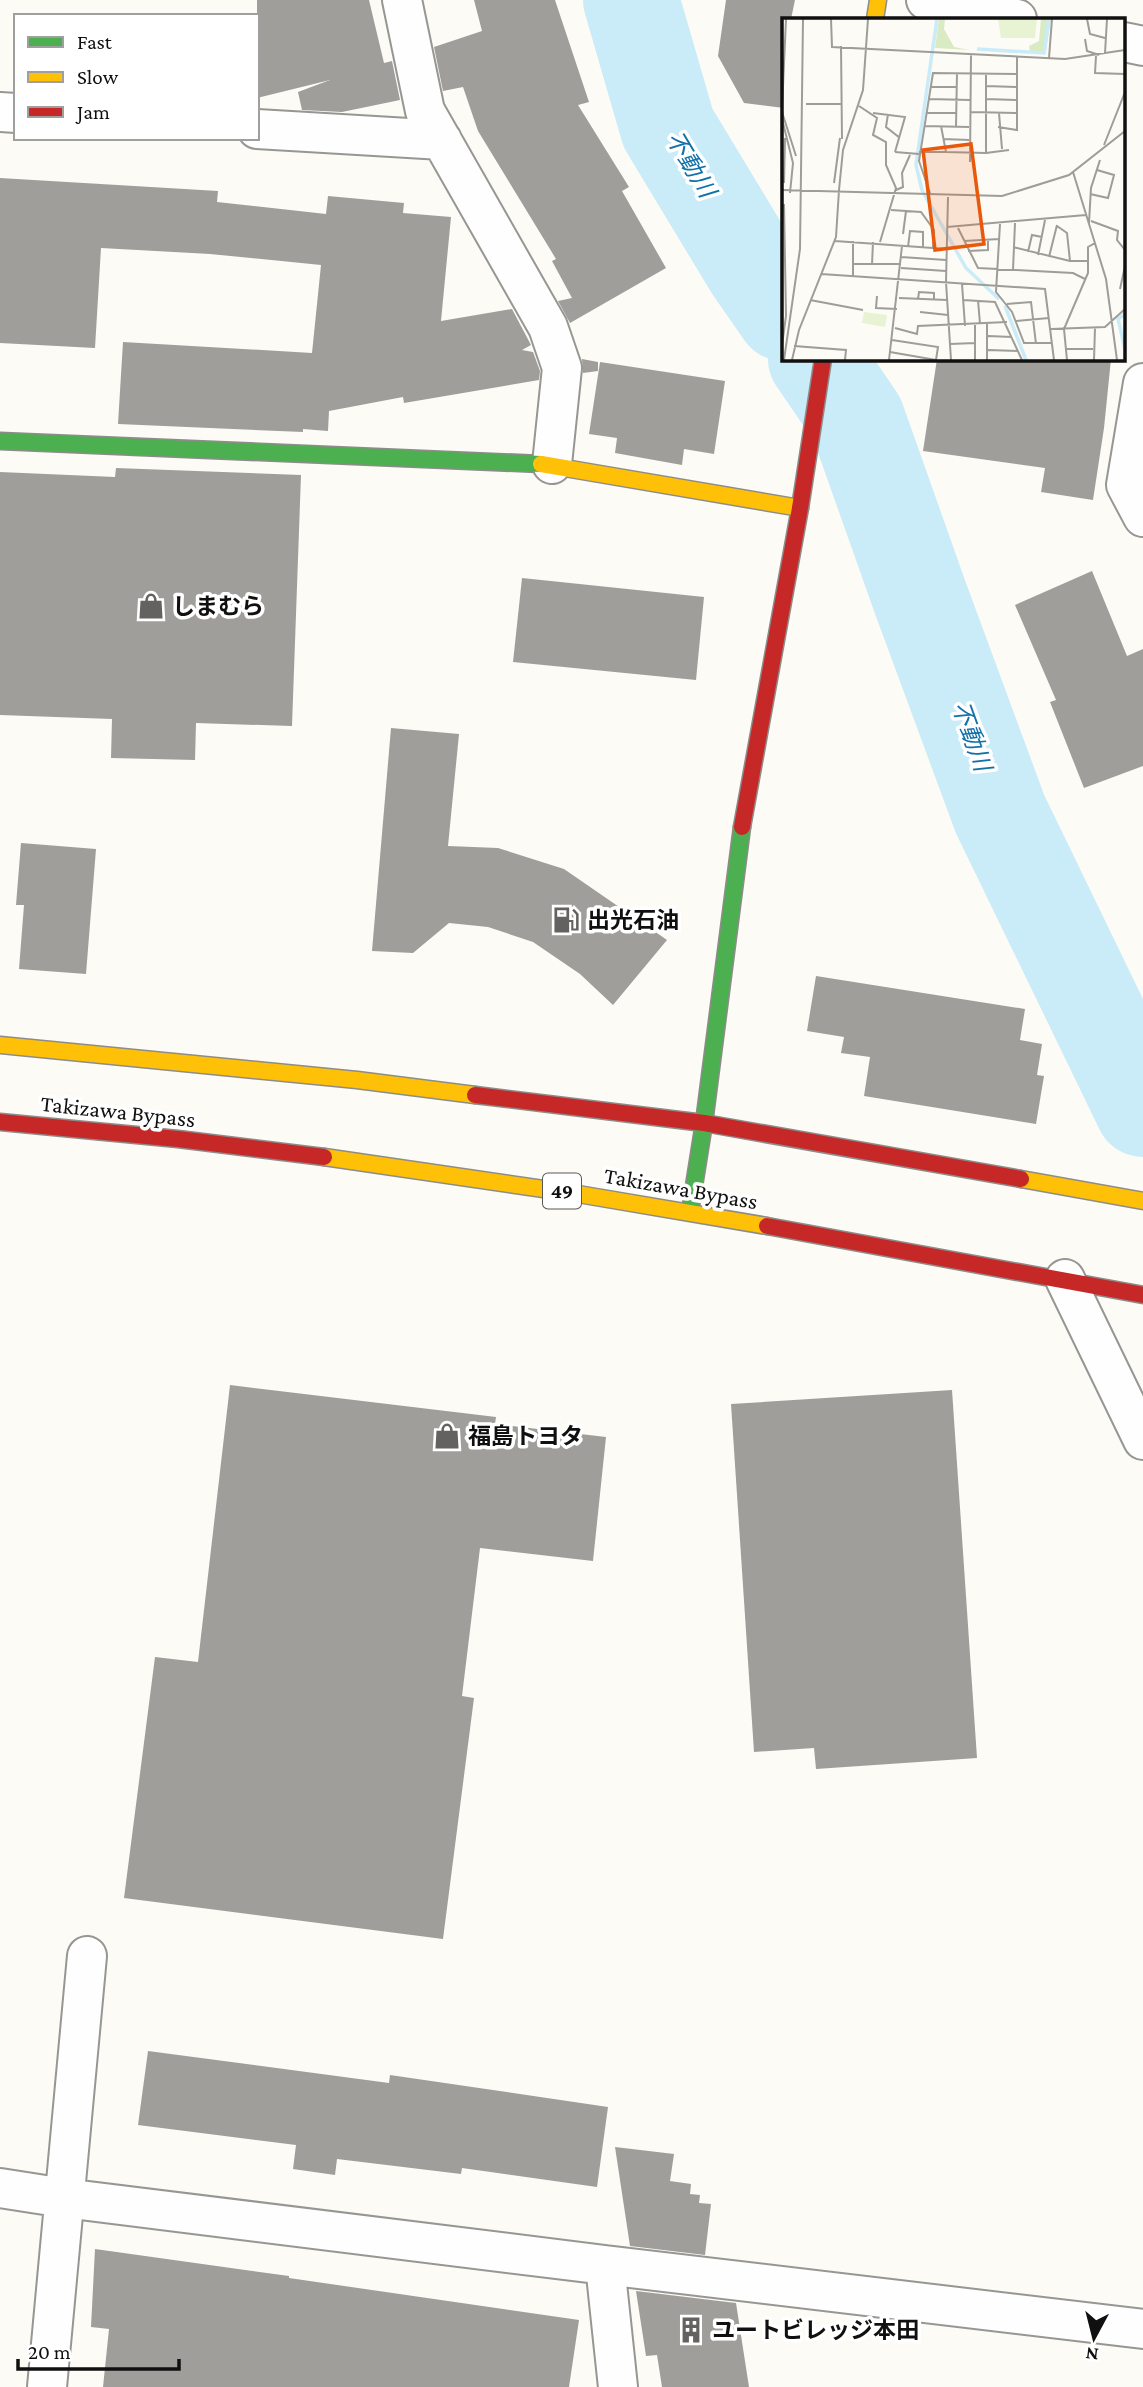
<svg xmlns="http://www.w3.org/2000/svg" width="1143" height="2387" font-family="'Crimson Pro','Noto Sans JP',serif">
  <rect width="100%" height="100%" fill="#fcfbf5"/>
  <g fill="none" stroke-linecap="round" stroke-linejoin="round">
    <!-- river -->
    <path stroke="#caebf8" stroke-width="96" d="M 631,0 L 668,128 L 752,267 L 784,313
      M 816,359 L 857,419 L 920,597 L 1000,814 L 1143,1109"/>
  </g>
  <!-- building -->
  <path fill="#a09e9a" d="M 257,0 L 369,0 L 384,63 L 392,61 L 400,100 L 342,112 L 302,110 L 298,92 L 330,80 L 257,98 Z
    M 474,0 L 555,0 L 589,102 L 578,105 L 629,187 L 622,191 L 666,268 L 570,323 L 558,301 L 572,298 L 552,261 L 556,259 L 478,131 L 463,87 L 443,91 L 434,47 L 482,31 Z
    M 726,0 L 795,0 L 791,19 L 784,19 L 784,108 L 744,103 L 718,56 Z
    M 0,178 L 218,191 L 217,202 L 326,214 L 328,196 L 404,203 L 403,213 L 451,217 L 441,321 L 512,309 L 531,345 L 522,350 L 533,352 L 540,371 L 539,380 L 404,403 L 403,397 L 329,411 L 328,431 L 303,429 L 303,432 L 118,424 L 123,342 L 312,353 L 321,265 L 210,254 L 101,248 L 95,348 L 0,343 Z
    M 582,359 L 598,362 L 598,371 L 583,373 Z
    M 937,359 L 1111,359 L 1104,428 L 1093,500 L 1041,492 L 1045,468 L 923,451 Z
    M 600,362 L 725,381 L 714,454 L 684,449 L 682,465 L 615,453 L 617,438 L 589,434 Z
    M 116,468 L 301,475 L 292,726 L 196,723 L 195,760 L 111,758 L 112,719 L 0,715 L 0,472 L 115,477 Z
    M 1092,571 L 1127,656 L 1143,649 L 1143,766 L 1084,788 L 1050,702 L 1056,700 L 1015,605 Z
    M 522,578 L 704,597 L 696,680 L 513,662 Z
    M 391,728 L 459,734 L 448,846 L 498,848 L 564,869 L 667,940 L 613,1005 L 580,974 L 533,942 L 488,927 L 449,923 L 413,953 L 372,951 Z
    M 21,843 L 96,849 L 86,974 L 19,969 L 24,905 L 16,905 Z
    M 816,976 L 1025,1009 L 1020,1040 L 1042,1044 L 1037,1075 L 1044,1076 L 1036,1124 L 864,1096 L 870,1057 L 841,1053 L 844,1037 L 807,1031 Z
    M 230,1385 L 496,1417 L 495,1424 L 606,1437 L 593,1561 L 480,1548 L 462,1696 L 474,1698 L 443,1939 L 124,1898 L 155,1657 L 198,1662 Z
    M 952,1390 L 977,1758 L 816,1769 L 814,1748 L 754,1752 L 731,1404 Z
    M 148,2051 L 389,2083 L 390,2075 L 608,2107 L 597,2187 L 462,2168 L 461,2174 L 337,2159 L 335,2175 L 293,2169 L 296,2145 L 138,2125 Z
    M 615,2147 L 674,2154 L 670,2181 L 691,2184 L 690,2194 L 700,2195 L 699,2203 L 711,2204 L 705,2255 L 630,2246 Z
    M 95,2249 L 289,2276 L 289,2278 L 579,2320 L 569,2387 L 103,2387 L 109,2329 L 91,2327 Z
    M 636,2291 L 736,2303 L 749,2387 L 662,2387 L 657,2355 L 646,2356 Z"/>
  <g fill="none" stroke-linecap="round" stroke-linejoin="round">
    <!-- street casing -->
    <g stroke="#969693" stroke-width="42">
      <path id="street" d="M 402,0 L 425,111 L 548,327 L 562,368 L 552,464
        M 926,0 L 1017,19
        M 1124,42 L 1143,46
        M 0,112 L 16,113
        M 257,129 L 442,140
        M 1143,383 L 1126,485 L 1143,517
        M 1065,1279 L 1143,1440
        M 0,2188 L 64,2198 L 605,2265 L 618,2387
        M 605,2265 L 1143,2329
        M 47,2387 L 87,1956"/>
    </g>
    <!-- fast casing -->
    <g stroke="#8d8c8a" stroke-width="19">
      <path id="fast" d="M 0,441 L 541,464
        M 690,1211 L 704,1123 L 742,827"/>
    </g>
    <!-- slow casing -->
    <g stroke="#8d8c8a" stroke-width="19">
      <path id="slow" d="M 875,19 L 878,0
        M 541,464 L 800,508
        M 0,1045 L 357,1080 L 475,1095
        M 324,1157 L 578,1194 L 767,1226
        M 1021,1179 L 1143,1201"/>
    </g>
    <!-- jam casing -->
    <g stroke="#8d8c8a" stroke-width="19">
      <path id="jam" d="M 742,827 L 800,508 L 823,359
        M 475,1095 L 704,1123 L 1021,1179
        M 0,1122 L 178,1139 L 324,1157
        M 767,1226 L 1143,1295"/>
    </g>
    <!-- street -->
    <use href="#street" stroke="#fffefe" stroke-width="38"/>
    <!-- fast -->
    <use href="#fast" stroke="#4caf50" stroke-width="16"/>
    <!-- slow -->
    <use href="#slow" stroke="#ffc107" stroke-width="16"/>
    <!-- jam -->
    <use href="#jam" stroke="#c62828" stroke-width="16"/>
  </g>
  <!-- icons -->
  <defs>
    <g id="shop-bare" transform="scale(2.1)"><path d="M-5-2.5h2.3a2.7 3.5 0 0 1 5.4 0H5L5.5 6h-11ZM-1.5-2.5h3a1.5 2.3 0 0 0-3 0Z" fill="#636260" stroke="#fff" stroke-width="2.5" paint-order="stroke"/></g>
    <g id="fuel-bare" transform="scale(2.1)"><path d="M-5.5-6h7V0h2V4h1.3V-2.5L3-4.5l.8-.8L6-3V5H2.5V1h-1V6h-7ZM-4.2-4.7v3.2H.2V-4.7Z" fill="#636260" stroke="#fff" stroke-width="2.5" paint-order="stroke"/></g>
    <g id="building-bare" transform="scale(2.1)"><path d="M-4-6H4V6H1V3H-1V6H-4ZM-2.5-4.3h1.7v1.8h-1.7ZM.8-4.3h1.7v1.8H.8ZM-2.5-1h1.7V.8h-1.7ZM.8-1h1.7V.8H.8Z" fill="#636260" stroke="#fff" stroke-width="2.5" paint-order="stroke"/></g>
  </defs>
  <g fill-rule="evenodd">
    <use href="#shop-bare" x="151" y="606"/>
    <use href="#fuel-bare" x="566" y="920"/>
    <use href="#shop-bare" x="447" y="1436"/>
    <use href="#building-bare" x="691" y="2330"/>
  </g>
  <g text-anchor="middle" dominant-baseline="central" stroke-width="7" stroke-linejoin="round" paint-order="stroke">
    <!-- shield labels -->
    <rect fill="#fff" stroke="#585858" stroke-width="2" x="543" y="1173.5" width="38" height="35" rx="5"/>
    <g font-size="21" font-weight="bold" fill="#101010">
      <text x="562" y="1191">49</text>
    </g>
    <!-- poi labels -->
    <g font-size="23" font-weight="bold" fill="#101010" stroke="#fff" text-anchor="start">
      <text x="172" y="606">しまむら</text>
      <text x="587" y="920">出光石油</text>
      <text x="468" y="1436">福島トヨタ</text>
      <text x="712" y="2330">ユートビレッジ本田</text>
    </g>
    <!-- street labels -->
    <g font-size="23" fill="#101010" stroke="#fff">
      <text transform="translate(118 1111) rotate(6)">Takizawa Bypass</text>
      <text transform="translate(681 1188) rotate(10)">Takizawa Bypass</text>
    </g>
    <!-- water labels -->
    <g font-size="24" font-style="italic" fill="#1271a9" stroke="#fff">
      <text transform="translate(691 164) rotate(59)">不動川</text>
      <text transform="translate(972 736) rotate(70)">不動川</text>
    </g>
  </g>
  <!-- overview -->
  <g transform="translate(782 18)">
    <rect width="343" height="343" fill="#fcfbf5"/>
    <path d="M 216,1 L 255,1 L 253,20 L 219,20 ZM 82,294 L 105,297 L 103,309 L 80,305 Z" fill="#e8f3d4"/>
    <path d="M 157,1 L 163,1 L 162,11 L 172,29 L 188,32 L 153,30 ZM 259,1 L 269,1 L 264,33 L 248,34 L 247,28 L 257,23 Z" fill="#d9ebc2"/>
    <path fill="none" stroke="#caebf8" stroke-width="3.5" d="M 155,1 L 134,147 L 140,172 L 184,250 L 217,281M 195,31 L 262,35 L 267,1M 223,288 L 244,342M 343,296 L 336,301 L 343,331"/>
    <path fill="none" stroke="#9e9d99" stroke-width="2" d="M 49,1 L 50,29 L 283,41 L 343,32M 305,1 L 308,16 L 323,20M 303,21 L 305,33 L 317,37M 59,28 L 60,121M 323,35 L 325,1M 314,38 L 313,55 L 343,56M 267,40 L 270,1M 204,68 L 234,69M 149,69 L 174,69M 146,81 L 188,82M 204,81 L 234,82M 24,86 L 59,86M 77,88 L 95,100 L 91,117 L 104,124 L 104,147 L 114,170 L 98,224M 0,91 L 4,1M 0,94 L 14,138M 188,94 L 234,95M 91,95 L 123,99 L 113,134M 144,95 L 174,95M 217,95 L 220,131M 106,96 L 104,109 L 118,120M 0,101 L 11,145 L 8,175M 142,108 L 187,109M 159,108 L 164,134 L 204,135 L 204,55M 174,108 L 175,55M 216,109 L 235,112 L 235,38M 161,121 L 187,122M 322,127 L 343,74M 113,134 L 137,136M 137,134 L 164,134M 204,135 L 227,132M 188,144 L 189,36M 291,154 L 324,261 L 335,342M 2,165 L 3,120M 52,165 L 58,120M 0,172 L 220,178 L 287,157 L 343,113M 57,172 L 61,132 L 81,72 L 86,1M 114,172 L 121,169 L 120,155 L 128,137M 148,175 L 137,143 L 151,55 L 234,56M 308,176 L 326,180 L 332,157 L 315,152M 166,179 L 164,264 L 169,342M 109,192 L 139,194 L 152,212 L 151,230M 309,203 L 336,213 L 335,222 L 343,232M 307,205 L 309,170 L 318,142M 218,206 L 214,274 L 230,294 L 242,325 L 270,325M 275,208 L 285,215 L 288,243M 165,209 L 304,197M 176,210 L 196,250 L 291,255 L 303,261M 121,216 L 124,193M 53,223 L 165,231M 182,223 L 217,221M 126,229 L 128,213 L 141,214 L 141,230M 231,229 L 288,243 L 306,243M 186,233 L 206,232 L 206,221M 246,234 L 250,217 L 260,219M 256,237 L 263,202M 119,239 L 164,242M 267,239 L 275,207M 71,246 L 119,246M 90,247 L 91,224M 119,250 L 164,253M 231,252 L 233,205M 39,256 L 263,271 L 272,342M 71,259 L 71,223M 180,266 L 183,308M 338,271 L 343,248M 95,278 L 94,290 L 115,291M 117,280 L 165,282M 136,281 L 137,274 L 152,275 L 152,282M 28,282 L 81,292M 181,282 L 213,284 L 240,342M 196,282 L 198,306M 225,286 L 249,284 L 254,326M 138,294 L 166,297M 234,303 L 267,300M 205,306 L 205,342M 113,310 L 135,316 L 136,308 L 225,304M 269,311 L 323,309 L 343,291M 206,318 L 230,319M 110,322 L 156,329 L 154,342M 168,326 L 193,325M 0,327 L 4,298 L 2,186M 12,328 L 64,332 L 63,342M 284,331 L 311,331M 206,332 L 236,333M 108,334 L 154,342M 2,342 L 18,231 L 21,1M 10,342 L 17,312 L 54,219 L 57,172M 107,342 L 120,228M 193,342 L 193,307M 285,342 L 282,311 L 306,255 L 306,229 L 313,225M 312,342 L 313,310"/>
    <path fill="#e8590c" fill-opacity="0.15" stroke="#e8590c" stroke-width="3.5" d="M 189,126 L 202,226 L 153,232 L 141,132 Z"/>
    <rect width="343" height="343" fill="none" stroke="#101010" stroke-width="3.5"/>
  </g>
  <!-- legend -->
  <rect x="14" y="14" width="245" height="126" fill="#ffffff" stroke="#9f9f9f" stroke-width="2"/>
  <rect x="28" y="37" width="35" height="10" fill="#4caf50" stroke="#9f9f9f" stroke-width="2"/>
  <text x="77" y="49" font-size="21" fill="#101010">Fast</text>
  <rect x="28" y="72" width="35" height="10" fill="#ffc107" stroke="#9f9f9f" stroke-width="2"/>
  <text x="77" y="84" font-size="21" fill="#101010">Slow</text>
  <rect x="28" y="107" width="35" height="10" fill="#c62828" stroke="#9f9f9f" stroke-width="2"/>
  <text x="77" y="119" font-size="21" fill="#101010">Jam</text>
  <!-- north arrow -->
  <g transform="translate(1094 2338) rotate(187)" stroke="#ffffff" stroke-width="5" paint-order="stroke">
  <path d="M0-5L12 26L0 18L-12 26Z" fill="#101010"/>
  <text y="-10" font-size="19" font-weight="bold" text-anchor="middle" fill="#101010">N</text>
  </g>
  <!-- scale -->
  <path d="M18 2359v10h161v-10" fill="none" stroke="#101010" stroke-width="3.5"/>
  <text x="28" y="2359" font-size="21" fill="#101010" stroke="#ffffff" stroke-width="5" paint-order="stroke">20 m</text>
</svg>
